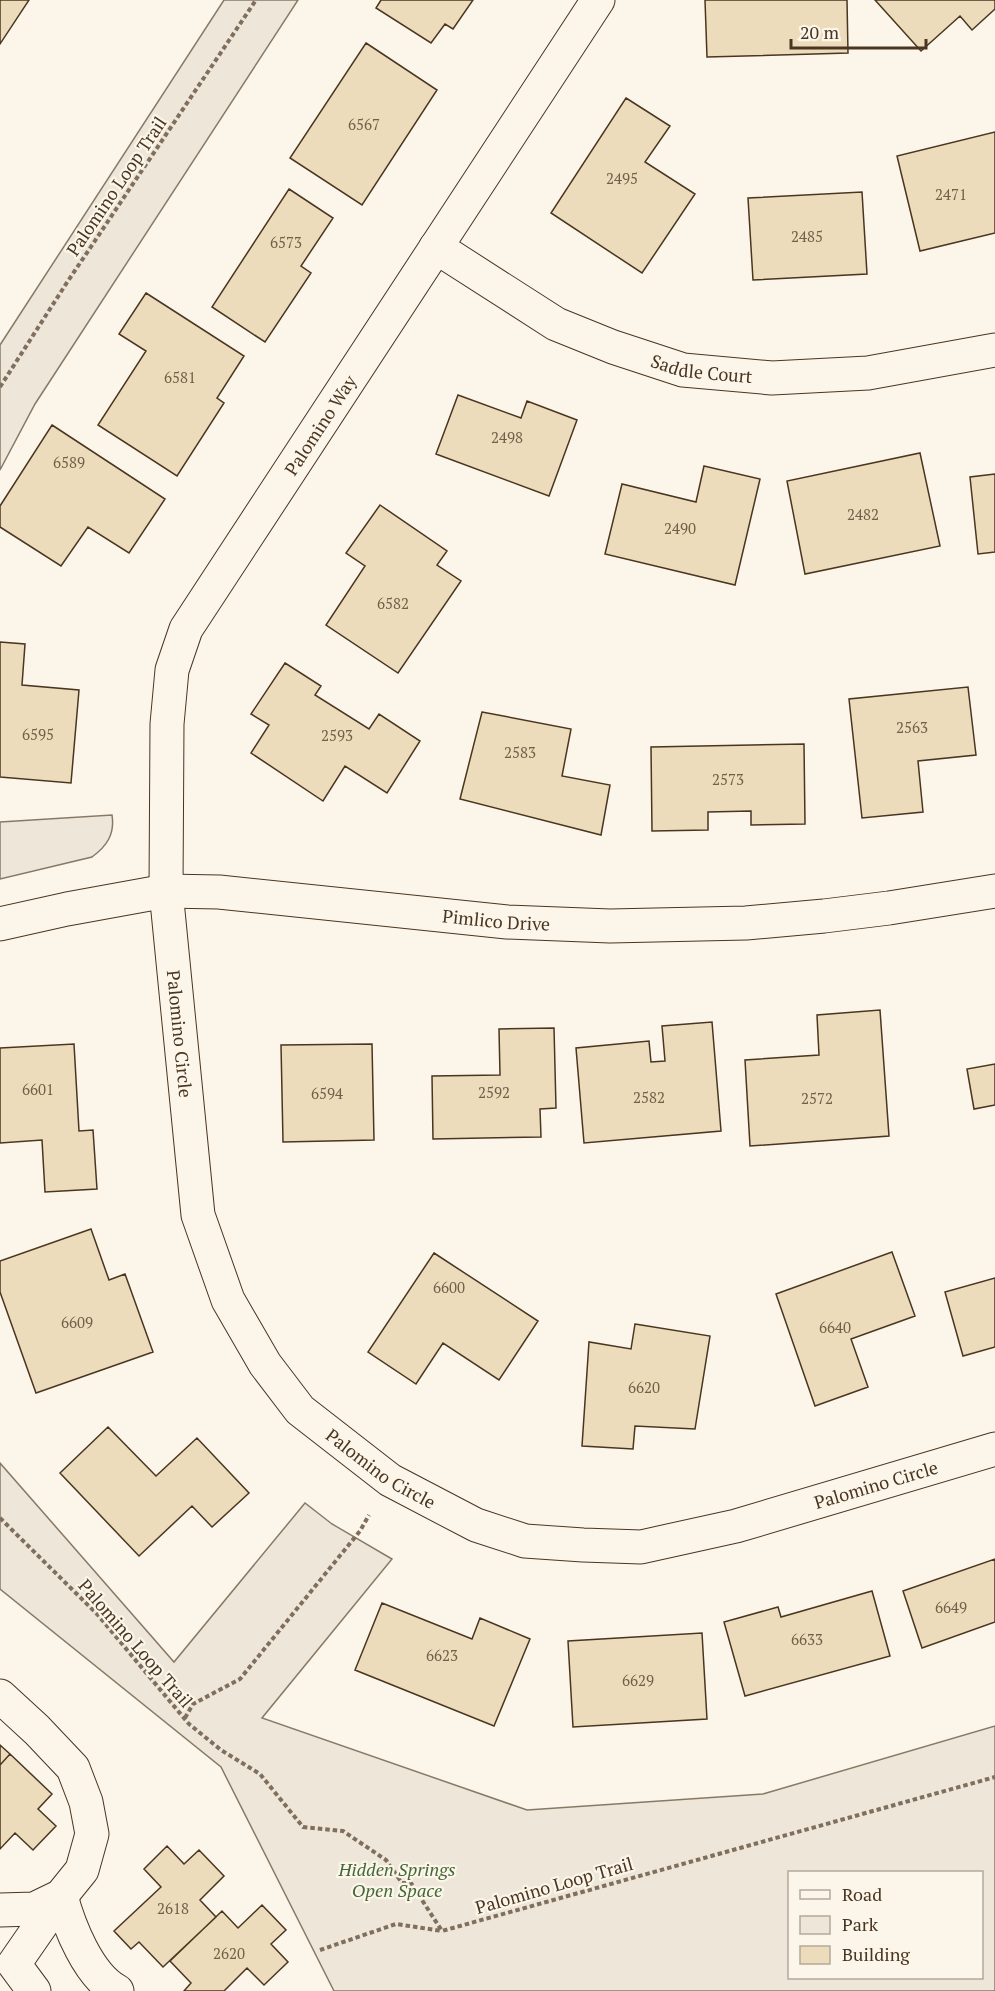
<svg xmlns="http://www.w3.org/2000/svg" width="995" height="1991" font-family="'PT Serif',serif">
  <rect width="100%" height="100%" fill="#fbf6e9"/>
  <!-- green -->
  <path fill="#ede6d9" stroke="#887966" stroke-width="1.5" fill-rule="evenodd" d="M 224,0 L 298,0 L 35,404 L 0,470 L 0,345 Z
    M 112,815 C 115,834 107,846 92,857 L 0,879 L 0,822 Z
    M 0,1463 L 174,1662 L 305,1503 L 332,1524 L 392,1559 L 262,1718 L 527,1810 L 763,1794 L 995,1726 L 995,1991 L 334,1991 L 221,1767 L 0,1589 ZM 790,1872 L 982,1872 L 982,1978 L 790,1978 Z"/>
  <!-- building -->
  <path fill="#ecdcbc" stroke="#4a3520" stroke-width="1.5" d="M 0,0 L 29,0 L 0,44 Z
    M 381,0 L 473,0 L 453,29 L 445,24 L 431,43 L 376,8 Z
    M 705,0 L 847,0 L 848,53 L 707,57 Z
    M 875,0 L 995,0 L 995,9 L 972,30 L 960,16 L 921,51 Z
    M 366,43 L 437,90 L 362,205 L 290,158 Z
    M 626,98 L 670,126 L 645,162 L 695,194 L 642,273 L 551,213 Z
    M 995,132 L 995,233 L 920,251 L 897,156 Z
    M 289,189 L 333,218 L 301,266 L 311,273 L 265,342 L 212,307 Z
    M 862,192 L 867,274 L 753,280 L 748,198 Z
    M 146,293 L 244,356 L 217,398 L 224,403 L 177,476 L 98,425 L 146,351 L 119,334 Z
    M 458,395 L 521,418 L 527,401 L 577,420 L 549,496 L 436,454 Z
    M 52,425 L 165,499 L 129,553 L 88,527 L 61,566 L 0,527 L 0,506 Z
    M 920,453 L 940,546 L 805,574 L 787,481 Z
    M 704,466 L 760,479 L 735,585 L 605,554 L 622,484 L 696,502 Z
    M 995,474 L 995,552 L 978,554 L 970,477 Z
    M 380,505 L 447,551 L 437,565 L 461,581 L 398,673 L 326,625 L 365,566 L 346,553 Z
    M 0,642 L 25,644 L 22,685 L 79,690 L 71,783 L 0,777 Z
    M 285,663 L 321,686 L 315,695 L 369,729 L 379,714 L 420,741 L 387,793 L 345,766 L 323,801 L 251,753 L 269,725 L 251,714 Z
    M 968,687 L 976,755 L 918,761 L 923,812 L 862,818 L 849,699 Z
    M 482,712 L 571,729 L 562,776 L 610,785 L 601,835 L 460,799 Z
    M 804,744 L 805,824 L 751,825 L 751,811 L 708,812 L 708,830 L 652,831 L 651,747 Z
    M 880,1010 L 889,1136 L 750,1146 L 745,1060 L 819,1055 L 817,1015 Z
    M 712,1022 L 721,1131 L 584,1143 L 576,1048 L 649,1041 L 651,1062 L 665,1061 L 662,1026 Z
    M 554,1028 L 556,1108 L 540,1109 L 541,1137 L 433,1139 L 432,1076 L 500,1075 L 499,1029 Z
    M 74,1044 L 79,1131 L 93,1130 L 97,1189 L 45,1192 L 42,1140 L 0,1143 L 0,1048 Z
    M 372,1044 L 374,1140 L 283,1142 L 281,1045 Z
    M 995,1064 L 995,1105 L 974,1109 L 967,1069 Z
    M 91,1229 L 109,1280 L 125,1274 L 153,1352 L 36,1393 L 0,1292 L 0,1261 Z
    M 892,1252 L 915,1316 L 851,1339 L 868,1387 L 815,1406 L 776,1294 Z
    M 434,1253 L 538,1321 L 499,1380 L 443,1343 L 416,1384 L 368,1352 Z
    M 995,1278 L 995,1347 L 963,1356 L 945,1292 Z
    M 635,1324 L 710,1336 L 695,1429 L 635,1426 L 633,1449 L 582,1446 L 589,1342 L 631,1349 Z
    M 108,1427 L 156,1476 L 197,1438 L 249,1493 L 212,1527 L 192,1506 L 139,1556 L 60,1473 Z
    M 995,1559 L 995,1622 L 922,1648 L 903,1591 Z
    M 872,1591 L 890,1656 L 745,1696 L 724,1622 L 778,1607 L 781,1617 Z
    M 382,1603 L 472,1639 L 480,1618 L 530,1639 L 494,1726 L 355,1670 Z
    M 702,1633 L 707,1719 L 573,1727 L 568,1641 Z
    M 0,1745 L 10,1754 L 0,1765 Z
    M 10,1754 L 52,1794 L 38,1809 L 56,1826 L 33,1850 L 15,1833 L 0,1849 L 0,1765 Z
    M 167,1846 L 184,1864 L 199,1850 L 224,1876 L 200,1900 L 216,1917 L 163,1967 L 139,1942 L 131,1949 L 114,1931 L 161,1887 L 144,1869 Z
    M 262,1905 L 286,1930 L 271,1944 L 288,1962 L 264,1985 L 247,1968 L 224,1991 L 184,1991 L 191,1983 L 170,1961 L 222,1911 L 238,1928 Z"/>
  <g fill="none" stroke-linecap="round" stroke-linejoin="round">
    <!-- minor casing -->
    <g stroke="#4a3520" stroke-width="35">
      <g id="minor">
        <path id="s1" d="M 598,0 L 186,629 L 172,670 L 167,724 L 166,891 L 198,1215 L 228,1300 L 265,1364 L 300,1410 L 390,1480 L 476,1525 L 525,1541 L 583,1545 L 641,1547 L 736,1526 L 995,1449"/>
        <path id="s2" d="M 436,247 L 556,324 L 613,347 L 683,370 L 772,378 L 868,373 L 995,350"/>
        <path id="s3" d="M 0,924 L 67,909 L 166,891 L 219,892 L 507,922 L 610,926 L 746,923 L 824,916 L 889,908 L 995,891"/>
        <path d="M 0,1696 L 37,1730 L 73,1768 L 86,1802 L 92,1834 L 82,1870 L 61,1896 L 34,1909 L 0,1910"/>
        <path d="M 61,1896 C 69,1926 88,1975 117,1991"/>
        <path d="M 34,1991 L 14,1964 L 61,1896"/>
      </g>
    </g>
    <!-- path -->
    <path stroke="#7f6f5c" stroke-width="4" stroke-dasharray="4.5 3" stroke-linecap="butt" d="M 0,387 L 66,284 L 256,0
      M 0,1518 L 97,1614 L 189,1724 L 221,1750 L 260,1774 L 303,1827 L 343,1831 L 386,1860 L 402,1883 L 411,1883 L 442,1931 L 995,1777
      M 185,1718 L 193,1704 L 240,1679 L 360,1531 L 369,1515
      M 320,1950 L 396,1924 L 442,1931"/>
    <!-- minor -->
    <use href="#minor" stroke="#fbf6e9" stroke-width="33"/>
  </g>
  <g text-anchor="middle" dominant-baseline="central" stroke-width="4.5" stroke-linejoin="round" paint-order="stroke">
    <!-- number labels -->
    <g font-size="15" fill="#725f47">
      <text x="364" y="124">6567</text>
      <text x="622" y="178">2495</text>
      <text x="951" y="194">2471</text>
      <text x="807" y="236">2485</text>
      <text x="286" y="242">6573</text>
      <text x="180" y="377">6581</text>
      <text x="507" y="437">2498</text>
      <text x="69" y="462">6589</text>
      <text x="863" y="514">2482</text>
      <text x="680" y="528">2490</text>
      <text x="393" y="603">6582</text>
      <text x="912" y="727">2563</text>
      <text x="38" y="734">6595</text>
      <text x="337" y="735">2593</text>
      <text x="520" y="752">2583</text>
      <text x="728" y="779">2573</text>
      <text x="38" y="1089">6601</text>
      <text x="494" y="1092">2592</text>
      <text x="327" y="1093">6594</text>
      <text x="649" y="1097">2582</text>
      <text x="817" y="1098">2572</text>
      <text x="449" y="1287">6600</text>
      <text x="77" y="1322">6609</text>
      <text x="835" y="1327">6640</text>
      <text x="644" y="1387">6620</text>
      <text x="951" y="1607">6649</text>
      <text x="807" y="1639">6633</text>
      <text x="442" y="1655">6623</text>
      <text x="638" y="1680">6629</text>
      <text x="173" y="1908">2618</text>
      <text x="229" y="1953">2620</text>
    </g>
    <!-- street labels -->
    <g font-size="18" fill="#4a3520" stroke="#fbf6e9">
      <text transform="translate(116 186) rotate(-56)">Palomino Loop Trail</text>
      <text stroke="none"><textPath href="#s2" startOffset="296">Saddle Court</textPath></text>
      <text transform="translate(320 425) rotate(-57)">Palomino Way</text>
      <text stroke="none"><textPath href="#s3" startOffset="501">Pimlico Drive</textPath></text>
      <text stroke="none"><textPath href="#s1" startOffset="1160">Palomino Circle</textPath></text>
      <text stroke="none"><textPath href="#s1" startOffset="1664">Palomino Circle</textPath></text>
      <text stroke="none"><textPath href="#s1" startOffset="2186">Palomino Circle</textPath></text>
      <text transform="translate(136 1643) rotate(49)">Palomino Loop Trail</text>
      <text transform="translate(554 1885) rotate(-16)">Palomino Loop Trail</text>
    </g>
    <!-- park labels -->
    <g font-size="18" font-style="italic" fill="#436837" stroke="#fbf6e9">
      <text x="397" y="1869">Hidden Springs<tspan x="397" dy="21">Open Space</tspan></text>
    </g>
  </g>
  <!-- legend -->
  <rect x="788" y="1871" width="195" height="108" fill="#fbf6e9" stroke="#b4a999" stroke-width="1.5"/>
  <rect x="800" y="1890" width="30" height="9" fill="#fbf6e9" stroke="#b4a999" stroke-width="1.5"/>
  <text x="842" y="1901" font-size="18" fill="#4a3520">Road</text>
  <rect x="800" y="1916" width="30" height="18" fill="#ede6d9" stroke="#b4a999" stroke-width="1.5"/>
  <text x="842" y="1931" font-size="18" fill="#4a3520">Park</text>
  <rect x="800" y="1946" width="30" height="18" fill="#ecdcbc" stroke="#b4a999" stroke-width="1.5"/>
  <text x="842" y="1961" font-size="18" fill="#4a3520">Building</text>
  <!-- scale -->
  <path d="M791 39v9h135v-9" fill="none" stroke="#4a3520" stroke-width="3"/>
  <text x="800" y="39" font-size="18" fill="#4a3520" stroke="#fbf6e9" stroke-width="4.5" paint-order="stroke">20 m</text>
</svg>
